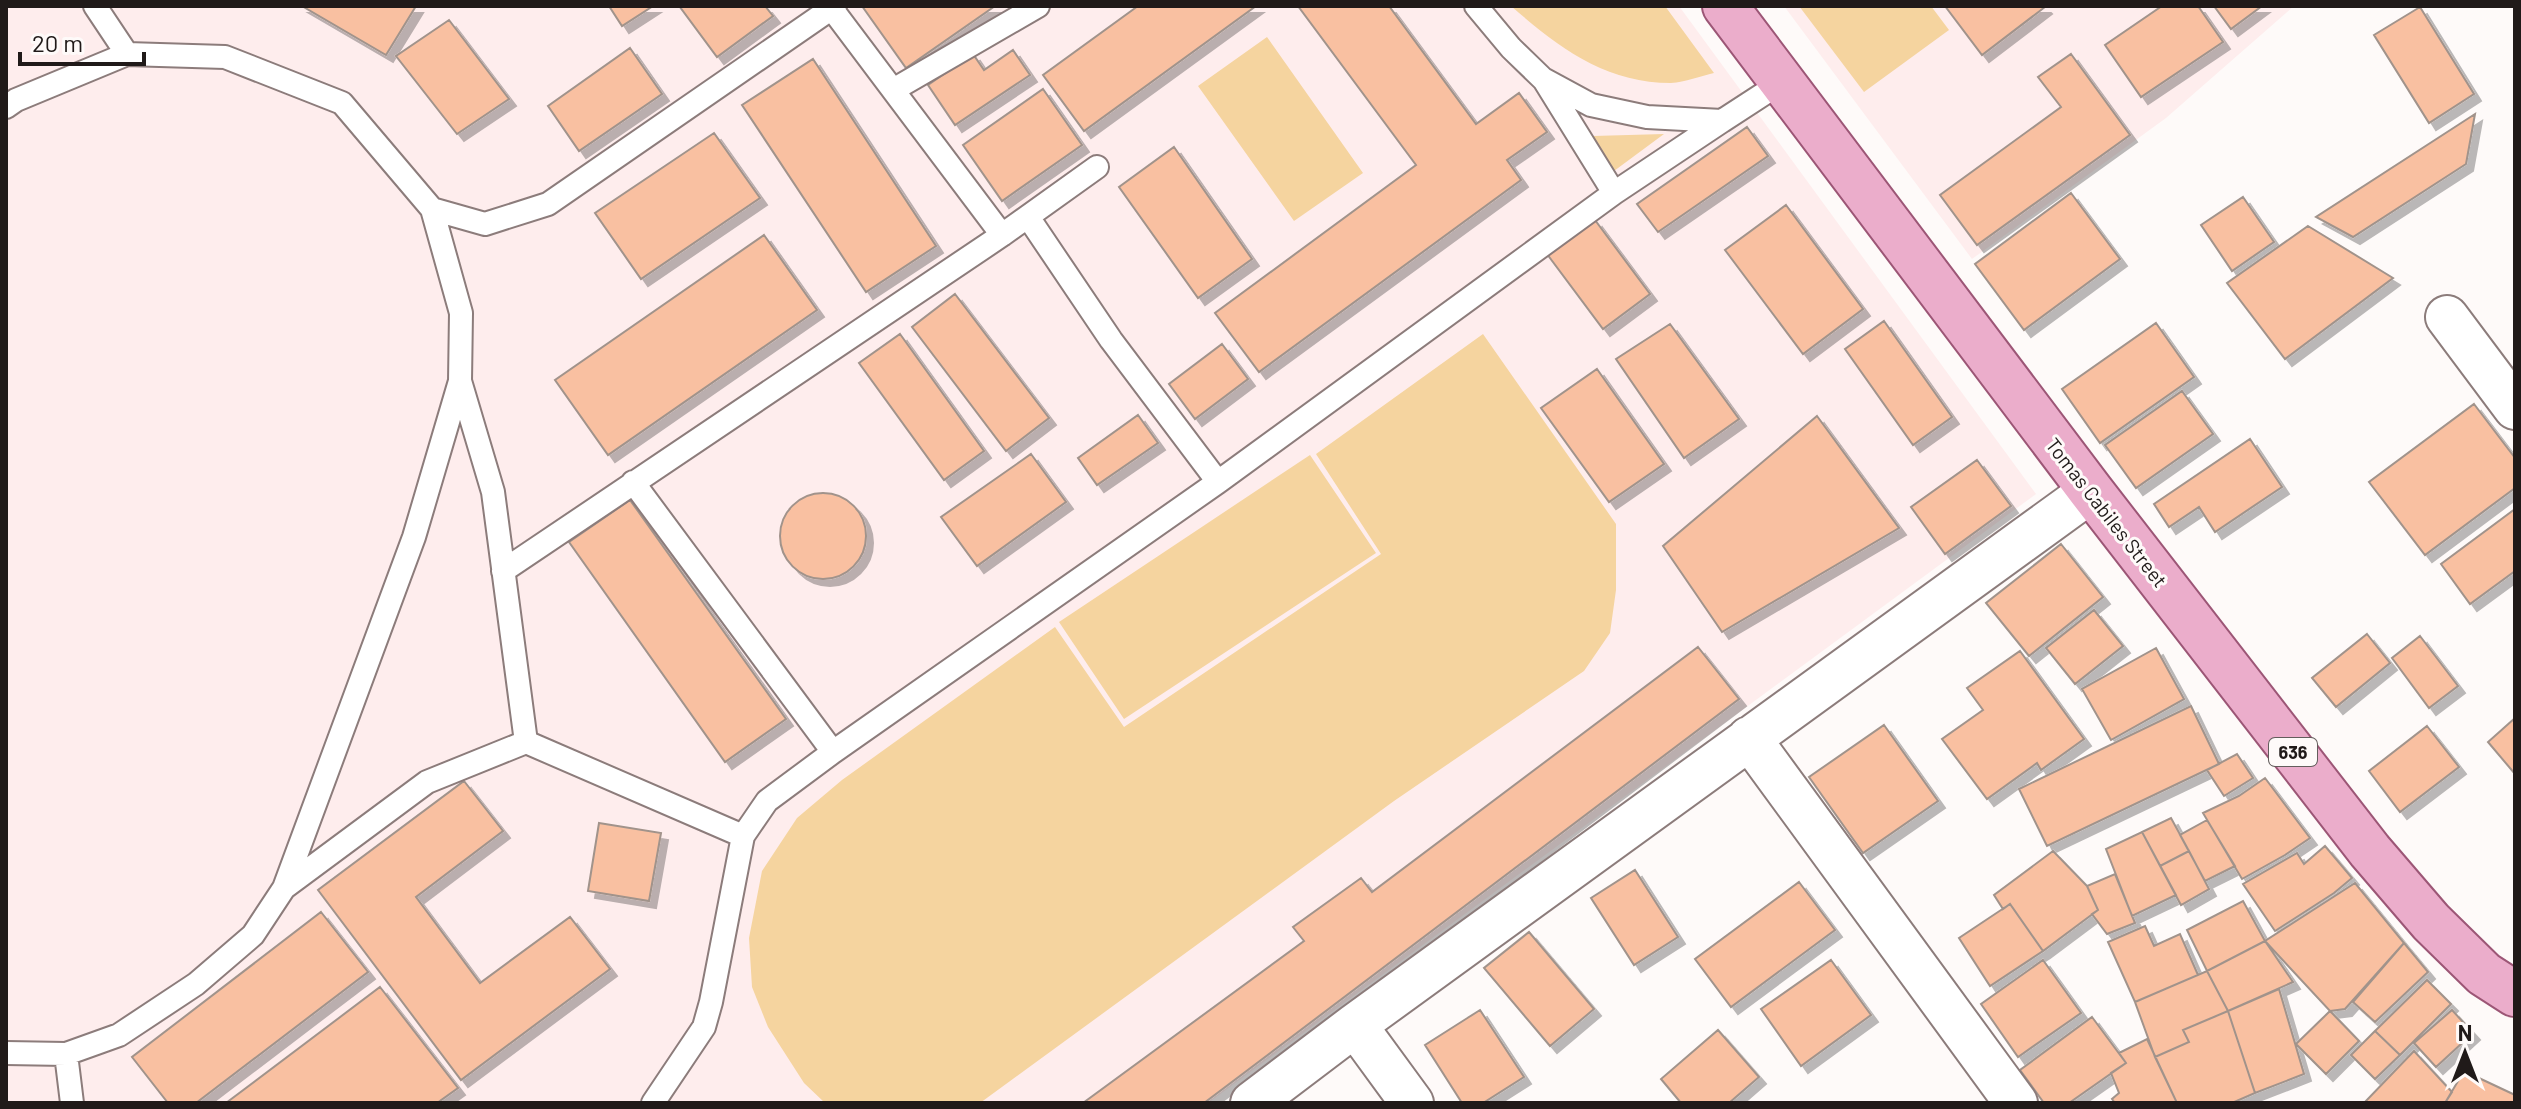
<svg xmlns="http://www.w3.org/2000/svg" width="2521" height="1109" font-family="Barlow,sans-serif">
  <defs>
    <filter id="shadow"><feDropShadow dx="7" dy="7" stdDeviation="0" flood-color="#0004"/></filter>
  </defs>
  <rect width="100%" height="100%" fill="#fefaf9"/>
  <!-- built -->
  <path fill="#feeded" d="M 6,6 L 1679,6 L 2036,494 L 1208,1103 L 6,1103 Z
    M 1784,6 L 2294,6 L 2166,118 L 1972,259 Z"/>
  <!-- green -->
  <path fill="#f5d49f" d="M 1511,6 L 1665,6 L 1714,73 C 1701,76 1685,82 1671,83 C 1605,83 1558,47 1511,6 Z
    M 1799,6 L 1931,6 L 1949,30 L 1864,92 Z
    M 1267,37 L 1363,173 L 1294,221 L 1198,86 Z
    M 1664,134 L 1614,171 L 1593,136 Z
    M 1483,334 L 1616,524 L 1616,590 L 1610,633 L 1584,671 L 1394,801 L 980,1103 L 825,1103 L 804,1083 L 768,1027 L 752,987 L 749,938 L 762,871 L 797,818 L 842,780 L 1055,627 L 1124,727 L 1381,554 L 1316,454 Z
    M 1310,455 L 1376,553 L 1124,719 L 1059,622 Z"/>
  <!-- building -->
  <path fill="#f9c0a1" stroke="#a1938b" stroke-width="2" filter="url(#shadow)" d="M 302,6 L 416,6 L 386,55 Z
    M 609,6 L 653,6 L 622,26 Z
    M 681,6 L 765,6 L 773,16 L 717,57 L 680,7 Z
    M 862,6 L 995,6 L 906,68 Z
    M 1138,6 L 1256,6 L 1084,131 L 1043,75 Z
    M 1298,6 L 1389,6 L 1476,124 L 1519,93 L 1547,132 L 1507,160 L 1521,180 L 1259,372 L 1215,313 L 1416,165 Z
    M 1945,6 L 2044,6 L 2045,7 L 1982,55 Z
    M 2162,6 L 2198,6 L 2223,42 L 2141,97 L 2105,45 Z
    M 2214,6 L 2262,6 L 2231,29 Z
    M 2420,7 L 2474,94 L 2429,123 L 2374,35 Z
    M 449,20 L 509,99 L 457,134 L 396,56 Z
    M 630,48 L 662,94 L 579,151 L 548,106 Z
    M 1013,50 L 1030,75 L 955,125 L 928,85 L 973,54 L 984,70 Z
    M 2071,54 L 2130,135 L 1977,245 L 1940,195 L 2061,107 L 2038,77 Z
    M 813,59 L 936,246 L 866,292 L 742,105 Z
    M 1043,89 L 1082,145 L 1002,201 L 963,145 Z
    M 2475,114 L 2466,164 L 2353,237 L 2316,217 Z
    M 1747,127 L 1768,156 L 1658,232 L 1637,204 Z
    M 714,133 L 760,198 L 641,279 L 595,213 Z
    M 1174,147 L 1252,259 L 1198,298 L 1119,187 Z
    M 2071,193 L 2120,259 L 2024,330 L 1975,264 Z
    M 2243,197 L 2274,242 L 2232,271 L 2201,225 Z
    M 1786,205 L 1863,309 L 1803,354 L 1725,250 Z
    M 1595,220 L 1650,294 L 1603,329 L 1547,254 Z
    M 2308,226 L 2393,278 L 2285,359 L 2227,283 Z
    M 764,235 L 817,310 L 608,455 L 555,380 Z
    M 955,294 L 1049,418 L 1006,451 L 912,327 Z
    M 1884,321 L 1952,417 L 1913,445 L 1845,349 Z
    M 2156,323 L 2194,377 L 2100,443 L 2062,389 Z
    M 1670,324 L 1739,419 L 1684,458 L 1616,359 Z
    M 900,334 L 984,451 L 944,480 L 859,363 Z
    M 1222,344 L 1248,379 L 1195,419 L 1169,384 Z
    M 1597,369 L 1664,464 L 1609,502 L 1541,408 Z
    M 2182,391 L 2213,434 L 2136,488 L 2105,445 Z
    M 2474,404 L 2515,458 L 2515,488 L 2425,555 L 2369,482 Z
    M 1138,415 L 1158,443 L 1097,485 L 1078,458 Z
    M 1817,416 L 1899,528 L 1722,632 L 1663,546 Z
    M 2250,439 L 2282,487 L 2215,532 L 2199,507 L 2169,527 L 2154,504 Z
    M 1031,454 L 1066,502 L 977,566 L 941,517 Z
    M 1977,460 L 2011,506 L 1945,554 L 1911,507 Z
    M780 536a43 43 0 1 1 86 0a43 43 0 1 1-86 0Z
    M 630,500 L 786,719 L 725,762 L 569,542 Z
    M 2515,509 L 2515,571 L 2470,604 L 2441,564 Z
    M 2061,544 L 2103,597 L 2029,656 L 1986,603 Z
    M 2094,610 L 2123,646 L 2075,684 L 2046,648 Z
    M 2367,634 L 2390,663 L 2336,707 L 2312,678 Z
    M 2420,636 L 2458,686 L 2429,708 L 2392,658 Z
    M 1698,647 L 1739,699 L 1204,1103 L 1083,1103 L 1304,941 L 1293,927 L 1361,878 L 1372,892 Z
    M 2156,648 L 2184,699 L 2111,740 L 2082,689 Z
    M 2020,651 L 2084,739 L 2041,770 L 2037,763 L 1987,799 L 1942,739 L 1983,710 L 1967,688 Z
    M 2191,706 L 2219,764 L 2047,846 L 2019,789 Z
    M 2515,718 L 2515,774 L 2488,742 Z
    M 1884,725 L 1938,801 L 1863,853 L 1809,777 Z
    M 2427,726 L 2459,767 L 2400,812 L 2369,771 Z
    M 2237,754 L 2253,778 L 2224,796 L 2207,770 Z
    M 2265,778 L 2310,838 L 2285,855 L 2242,879 L 2203,813 L 2239,796 Z
    M 464,781 L 503,831 L 416,897 L 480,983 L 570,917 L 610,969 L 461,1080 L 318,890 Z
    M 2171,818 L 2189,851 L 2160,866 L 2142,832 Z
    M 2207,820 L 2235,866 L 2205,881 L 2180,835 Z
    M 599,823 L 661,833 L 649,901 L 588,891 Z
    M 2142,832 L 2176,895 L 2132,916 L 2106,849 Z
    M 2325,846 L 2352,878 L 2334,893 L 2275,931 L 2243,884 L 2297,853 L 2304,864 Z
    M 2053,851 L 2087,886 L 2098,910 L 2043,951 L 2010,904 L 2003,909 L 1994,895 Z
    M 2189,851 L 2209,889 L 2181,905 L 2160,866 Z
    M 1635,870 L 1678,937 L 1634,965 L 1591,898 Z
    M 2115,874 L 2135,923 L 2107,934 L 2092,914 L 2098,910 L 2087,886 Z
    M 1799,882 L 1835,930 L 1731,1007 L 1695,959 Z
    M 2355,883 L 2404,943 L 2345,1009 L 2330,1011 L 2265,941 Z
    M 2243,901 L 2265,941 L 2207,971 L 2187,930 Z
    M 2010,904 L 2043,951 L 1990,986 L 1959,938 Z
    M 321,912 L 368,972 L 196,1103 L 168,1103 L 132,1057 Z
    M 2145,926 L 2154,946 L 2180,934 L 2198,975 L 2135,1002 L 2108,942 Z
    M 1529,932 L 1594,1009 L 1550,1046 L 1484,968 Z
    M 2265,941 L 2293,982 L 2228,1011 L 2207,971 Z
    M 2404,943 L 2428,972 L 2375,1022 L 2353,1002 Z
    M 1831,960 L 1871,1015 L 1801,1066 L 1761,1009 Z
    M 2043,960 L 2081,1013 L 2018,1057 L 1981,1004 Z
    M 2207,971 L 2228,1011 L 2183,1030 L 2189,1042 L 2155,1057 L 2135,1002 Z
    M 2427,980 L 2451,1004 L 2400,1055 L 2375,1031 Z
    M 380,987 L 458,1088 L 437,1103 L 226,1103 Z
    M 2279,989 L 2304,1074 L 2255,1093 L 2228,1011 Z
    M 1480,1010 L 1524,1077 L 1483,1103 L 1462,1103 L 1425,1045 Z
    M 2452,1010 L 2473,1033 L 2436,1067 L 2414,1043 Z
    M 2228,1011 L 2255,1093 L 2232,1103 L 2177,1103 L 2155,1057 L 2189,1042 L 2183,1030 Z
    M 2330,1011 L 2359,1041 L 2326,1074 L 2296,1044 Z
    M 2092,1017 L 2126,1063 L 2069,1103 L 2044,1103 L 2020,1070 Z
    M 1718,1030 L 1759,1077 L 1729,1103 L 1681,1103 L 1661,1079 Z
    M 2375,1031 L 2400,1055 L 2375,1079 L 2351,1055 Z
    M 2147,1039 L 2177,1103 L 2115,1103 L 2112,1099 L 2119,1093 L 2111,1073 L 2126,1063 L 2119,1053 Z
    M 2414,1051 L 2452,1092 L 2445,1103 L 2364,1103 Z
    M 2464,1071 L 2515,1095 L 2515,1103 L 2445,1103 Z"/>
  <g fill="none" stroke-linecap="round" stroke-linejoin="round">
    <!-- service casing -->
    <g stroke="#8c7c7b" stroke-width="26">
      <path id="service" d="M 95,6 L 127,54
        M 1476,6 L 1511,48 L 1543,79 L 1591,105 L 1647,117 L 1722,121 L 1782,82
        M 832,9 L 1002,235
        M 1544,80 L 1614,193
        M 893,90 L 1038,6
        M 6,107 L 16,100 L 127,54 L 225,57 L 342,103 L 432,209 L 461,313 L 460,381 L 414,537 L 284,888 L 253,935 L 196,984 L 119,1035 L 66,1054 L 6,1053
        M 432,209 L 485,224 L 548,204 L 835,6
        M 1028,217 L 1111,340 L 1218,482
        M 460,381 L 493,492 L 526,742 L 743,836
        M 633,482 L 833,752
        M 503,571 L 1002,235 L 1097,167
        M 284,888 L 427,782 L 526,742
        M 66,1054 L 72,1103
        M 653,1103 L 704,1027 L 711,1002 L 743,836 L 767,801 L 833,752 L 1218,482 L 1614,193 L 1722,121"/>
    </g>
    <!-- minor casing -->
    <g stroke="#8c7c7b" stroke-width="46">
      <path id="minor" d="M 2447,317 L 2515,408
        M 1749,738 L 2016,1103
        M 1355,1025 L 1412,1103
        M 1252,1103 L 1355,1025 L 2091,491"/>
    </g>
    <!-- primary casing -->
    <g stroke="#9c5676" stroke-width="48">
      <path id="primary" d="M 1725,6 L 2091,491 L 2370,851 L 2431,922 L 2484,974 L 2515,994"/>
    </g>
    <!-- service -->
    <use href="#service" stroke="#fff" stroke-width="22"/>
    <!-- minor -->
    <use href="#minor" stroke="#fff" stroke-width="42"/>
    <!-- primary -->
    <use href="#primary" stroke="#ebadcb" stroke-width="44"/>
  </g>
  <g text-anchor="middle" dominant-baseline="central" stroke-width="6" stroke-linejoin="round" paint-order="stroke">
    <!-- shield labels -->
    <rect fill="#fefaf9" stroke="#635d5c" stroke-width="2" x="2269" y="738" width="48" height="28" rx="6"/>
    <g font-size="18" font-weight="bold" fill="#201a19">
      <text x="2293" y="752">636</text>
    </g>
    <!-- street labels -->
    <g font-size="20" fill="#201a19" stroke="#fefaf9">
      <text transform="translate(2107 512) rotate(52)">Tomas Cabiles Street</text>
    </g>
  </g>
  <!-- border -->
  <rect width="2521" height="1109" fill="none" stroke="#201a19" stroke-width="16"/>
  <!-- north arrow -->
  <g transform="translate(2465 1053)" stroke="#fefaf9" stroke-width="6" paint-order="stroke">
  <path d="M0-6L14 30L0 20L-14 30Z" fill="#201a19"/>
  <text y="-12" font-size="22" font-weight="bold" text-anchor="middle" fill="#201a19">N</text>
  </g>
  <!-- scale -->
  <path d="M20 52v12h124v-12" fill="none" stroke="#201a19" stroke-width="4"/>
  <text x="32" y="52" font-size="24" fill="#201a19" stroke="#fefaf9" stroke-width="6" paint-order="stroke">20 m</text>
</svg>
